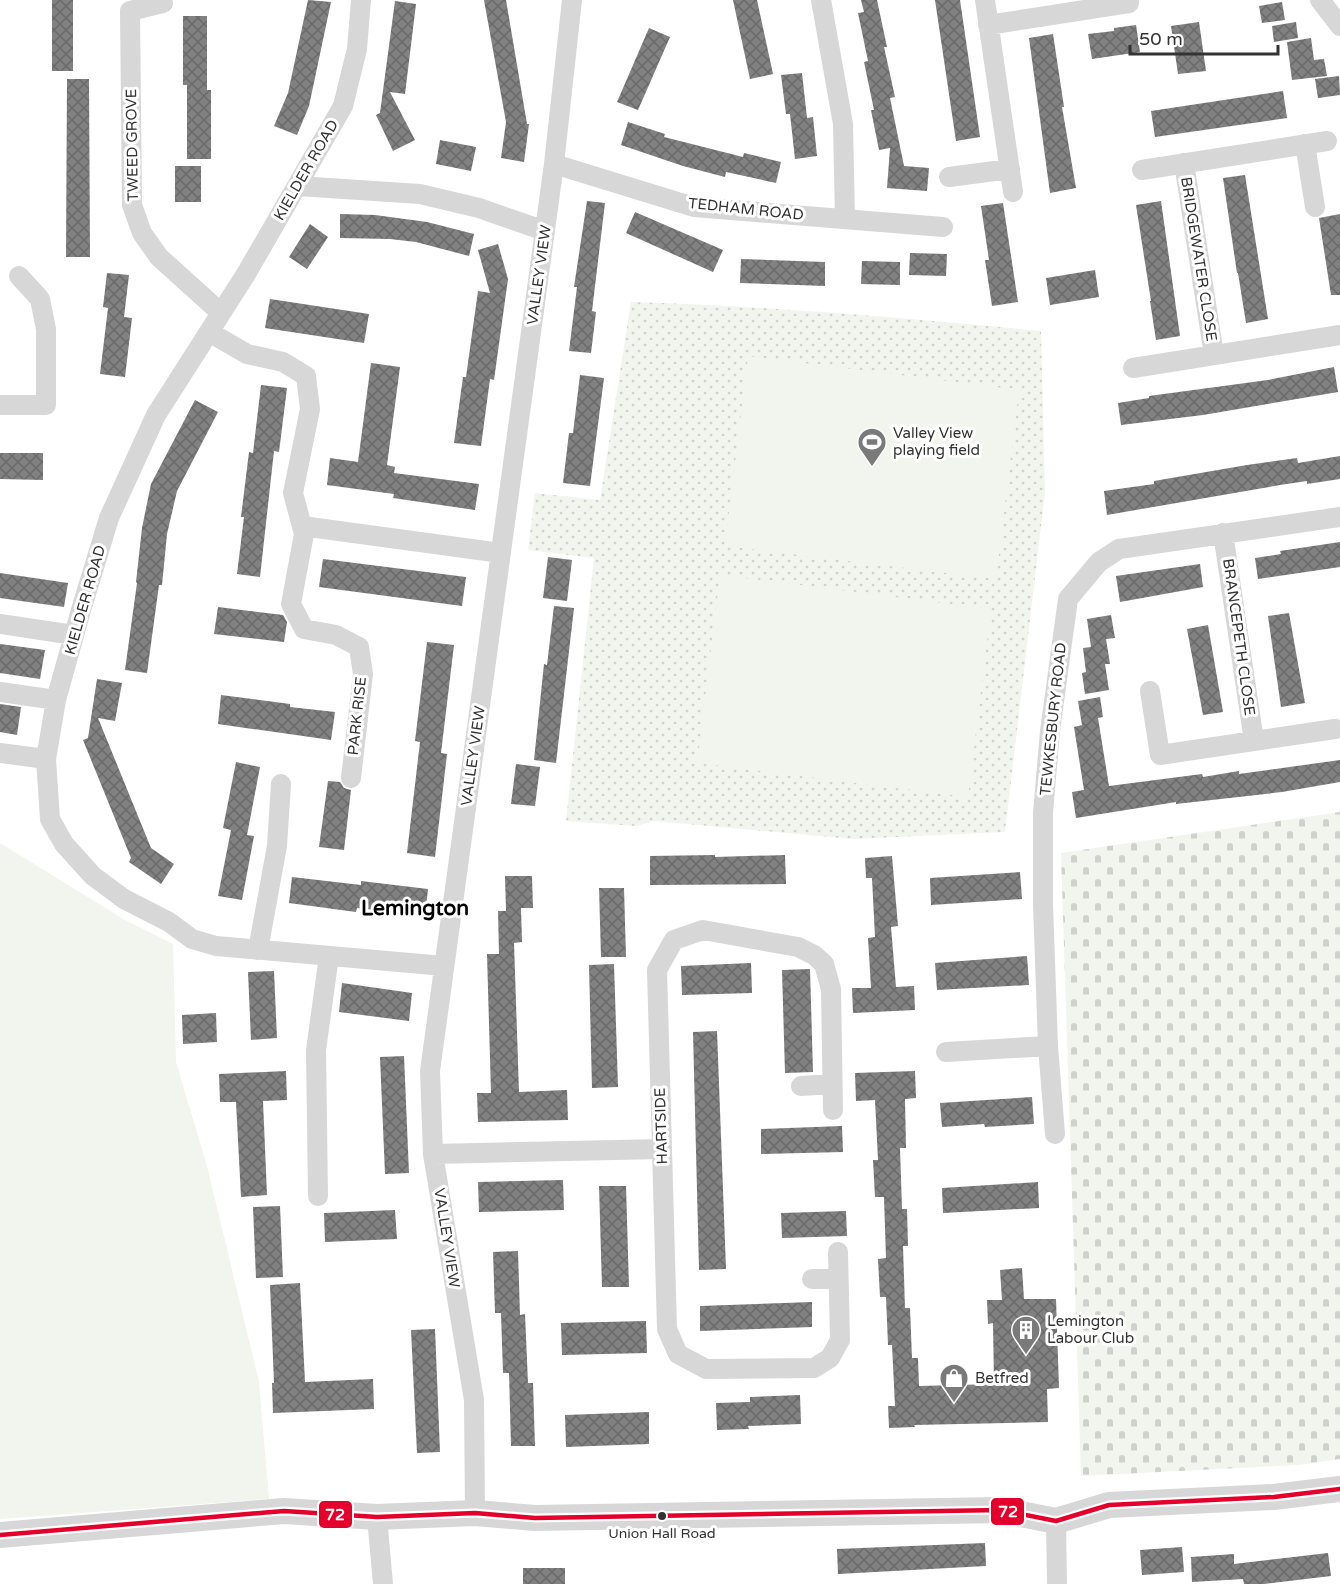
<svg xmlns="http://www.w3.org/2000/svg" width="1340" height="1584" font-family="'Varela Round',sans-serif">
  <defs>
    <pattern id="grass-dots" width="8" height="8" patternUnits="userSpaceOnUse" patternTransform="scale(1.5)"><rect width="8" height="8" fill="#f1f5ed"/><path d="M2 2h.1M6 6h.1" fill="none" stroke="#cfd2cc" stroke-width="1.8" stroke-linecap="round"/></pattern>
    <pattern id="cemetery-stones" width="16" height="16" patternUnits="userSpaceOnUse" patternTransform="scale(1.5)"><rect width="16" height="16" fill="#f1f5ed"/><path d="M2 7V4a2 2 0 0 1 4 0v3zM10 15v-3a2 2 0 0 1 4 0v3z" fill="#cfd2cc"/></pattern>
    <pattern id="building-cross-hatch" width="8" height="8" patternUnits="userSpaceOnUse" patternTransform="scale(1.5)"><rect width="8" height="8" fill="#818181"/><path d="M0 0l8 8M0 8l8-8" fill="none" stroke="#6a6a6a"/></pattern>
  </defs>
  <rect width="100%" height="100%" fill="#fff"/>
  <!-- grass -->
  <path fill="url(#grass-dots)" d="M 631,302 C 768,306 904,318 1041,331 L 1045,492 L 1005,832 L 852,839 L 654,821 L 636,826 L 566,821 L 594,558 L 528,550 L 535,493 L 600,500 Z"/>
  <!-- cemetery -->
  <path fill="url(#cemetery-stones)" d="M 1340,812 L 1340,1459 L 1298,1465 L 1081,1476 L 1061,853 Z"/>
  <!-- garden -->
  <path fill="#f1f5ed" d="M 748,356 L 1019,390 L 996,579 L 725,546 Z
    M 720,575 L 991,609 L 968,797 L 697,763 Z
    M 0,843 L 125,920 L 173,944 L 176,1062 L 207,1166 L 259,1382 L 269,1499 L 0,1519 Z"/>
  <!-- building -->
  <path fill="url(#building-cross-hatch)" d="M 52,0 L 73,0 L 73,71 L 52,71 Z
    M 308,0 L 331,2 L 309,106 L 297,135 L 274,126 L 288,93 Z
    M 484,0 L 506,0 L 527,124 L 529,124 L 524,162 L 501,158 L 506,122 Z
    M 733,0 L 757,0 L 773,74 L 750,79 Z
    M 861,0 L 877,0 L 887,47 L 884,47 L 895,97 L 890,98 L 904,166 L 929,168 L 927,191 L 887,188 L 890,148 L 879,150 L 871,110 L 874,110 L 864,62 L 868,61 L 858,13 L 864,12 Z
    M 935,0 L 960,0 L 980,137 L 956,141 Z
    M 395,1 L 416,4 L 405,94 L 390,92 L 415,140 L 393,151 L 376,115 L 380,113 Z
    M 1282,2 L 1285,20 L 1262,23 L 1259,6 Z
    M 183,16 L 207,16 L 207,90 L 211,90 L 211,159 L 187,159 L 187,85 L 183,85 Z
    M 1199,22 L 1206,71 L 1178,74 L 1171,26 Z
    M 1296,22 L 1298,38 L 1274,42 L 1272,26 Z
    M 1136,25 L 1140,52 L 1092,59 L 1088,34 L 1114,31 L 1114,28 Z
    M 649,28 L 670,37 L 638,110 L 617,102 Z
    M 1053,34 L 1064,107 L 1062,107 L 1076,188 L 1050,193 L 1029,38 Z
    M 1311,38 L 1314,60 L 1324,59 L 1327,76 L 1292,80 L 1287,42 Z
    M 802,73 L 807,118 L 813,117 L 817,156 L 795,159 L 790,114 L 786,114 L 781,75 Z
    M 1339,76 L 1340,95 L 1318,98 L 1315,79 Z
    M 67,79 L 89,79 L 90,257 L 66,257 Z
    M 1283,91 L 1287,118 L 1155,137 L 1151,111 Z
    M 628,122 L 665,134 L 664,137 L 743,157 L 744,153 L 781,162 L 776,183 L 726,172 L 725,177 L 683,166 L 621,145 Z
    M 440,140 L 476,147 L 471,171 L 436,164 Z
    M 175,166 L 201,166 L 201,202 L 175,202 Z
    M 1245,175 L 1268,319 L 1246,323 L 1238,273 L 1237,273 L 1223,178 Z
    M 587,201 L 605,203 L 592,311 L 596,312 L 591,353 L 569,351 L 577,287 L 574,287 Z
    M 1161,201 L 1180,336 L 1156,340 L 1150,301 L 1151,301 L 1136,205 Z
    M 1003,203 L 1018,302 L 992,306 L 985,260 L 989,260 L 981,206 Z
    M 635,212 L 723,250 L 713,272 L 626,233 Z
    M 340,214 L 375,215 L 427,222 L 474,234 L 469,256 L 416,242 L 390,239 L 340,238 Z
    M 1340,214 L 1340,295 L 1331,295 L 1319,218 Z
    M 310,224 L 328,237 L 307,269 L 289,257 Z
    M 498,244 L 508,279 L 494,380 L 490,379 L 481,446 L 454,443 L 463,377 L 466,377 L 478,291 L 490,293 L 478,250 Z
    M 910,253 L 947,254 L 946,276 L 909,275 Z
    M 741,259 L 825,262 L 825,286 L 740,283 Z
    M 862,261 L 900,262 L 900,285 L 861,284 Z
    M 1095,270 L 1099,297 L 1050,305 L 1046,278 Z
    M 107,273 L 129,275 L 124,317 L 132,318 L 125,377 L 100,374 L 108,308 L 103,307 Z
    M 270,299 L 369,314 L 364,343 L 265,328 Z
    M 371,363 L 400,367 L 387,465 L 395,467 L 394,473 L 479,484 L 475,510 L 393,498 L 394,494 L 327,485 L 330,458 L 358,462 Z
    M 1334,367 L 1338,392 L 1203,415 L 1121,425 L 1118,403 L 1149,398 L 1149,396 L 1268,380 Z
    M 580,375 L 604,378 L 590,486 L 563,483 L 569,433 L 573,433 Z
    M 261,385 L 287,388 L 279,452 L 274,451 L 260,577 L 237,574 L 244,517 L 241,517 L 249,452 L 253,453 Z
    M 195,400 L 218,412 L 177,491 L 167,534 L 162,585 L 159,585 L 147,673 L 125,670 L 137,583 L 136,582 L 142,528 L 151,484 Z
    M 0,453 L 43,453 L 43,480 L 0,479 Z
    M 1340,456 L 1340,479 L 1307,484 L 1307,481 L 1280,485 L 1107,515 L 1104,491 L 1154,484 L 1154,481 L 1247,465 L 1297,458 L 1298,463 Z
    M 1340,542 L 1340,567 L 1258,579 L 1255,558 L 1281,554 L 1280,551 Z
    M 548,557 L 572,560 L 567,601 L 543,598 Z
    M 323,559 L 466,577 L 462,606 L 319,587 Z
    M 1200,564 L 1203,587 L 1120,602 L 1116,576 Z
    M 0,573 L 68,583 L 64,607 L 0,598 Z
    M 554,606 L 574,608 L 556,763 L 534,760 L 544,664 L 547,665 Z
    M 218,607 L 283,615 L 287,622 L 284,642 L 214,634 Z
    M 1289,613 L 1305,703 L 1281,707 L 1268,616 Z
    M 1111,615 L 1115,638 L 1106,639 L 1110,664 L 1105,664 L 1109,690 L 1085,694 L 1082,673 L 1086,672 L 1083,648 L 1091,647 L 1087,619 Z
    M 1208,625 L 1223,712 L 1203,715 L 1187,629 Z
    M 427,642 L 454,645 L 441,753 L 447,754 L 435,857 L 407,853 L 420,742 L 415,741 Z
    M 0,644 L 45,650 L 40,679 L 0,673 Z
    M 97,679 L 122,683 L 115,721 L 98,718 L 151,848 L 174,864 L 161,884 L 129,862 L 131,858 L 83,740 L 88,738 Z
    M 221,695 L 290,704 L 290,707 L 335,712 L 331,740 L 218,724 Z
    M 1100,697 L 1103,717 L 1098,718 L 1109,786 L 1202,774 L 1203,777 L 1239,771 L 1239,774 L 1340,760 L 1340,782 L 1282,792 L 1176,804 L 1176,802 L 1076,818 L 1072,792 L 1084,790 L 1074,727 L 1082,725 L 1078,701 Z
    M 0,704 L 21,707 L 17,735 L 0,732 Z
    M 236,762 L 260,767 L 247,835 L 254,836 L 242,900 L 218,896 L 231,830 L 223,828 Z
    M 516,764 L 540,767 L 535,806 L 511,804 Z
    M 328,781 L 340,782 L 344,788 L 351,790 L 344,850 L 319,847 Z
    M 715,855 L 715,857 L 785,855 L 786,884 L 650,885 L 650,856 Z
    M 892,856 L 898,926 L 891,927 L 896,987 L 914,986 L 915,1010 L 853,1013 L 852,988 L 871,988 L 868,938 L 875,937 L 872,878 L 866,878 L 865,858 Z
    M 1020,872 L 1022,899 L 931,905 L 930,878 Z
    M 505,876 L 532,876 L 533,908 L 521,908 L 522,942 L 514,943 L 519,1092 L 567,1090 L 568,1120 L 478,1122 L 477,1093 L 491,1093 L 487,954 L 499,954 L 498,911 L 506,911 Z
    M 292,877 L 361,885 L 361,881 L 428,889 L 425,916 L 357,908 L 356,912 L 289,903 Z
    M 599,888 L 624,888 L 626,957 L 601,957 Z
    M 1027,956 L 1029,985 L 937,990 L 935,963 Z
    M 751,963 L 752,993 L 682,995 L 681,966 Z
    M 614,964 L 618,1087 L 592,1088 L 589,965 Z
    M 810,969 L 813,1072 L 785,1073 L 782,970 Z
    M 274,971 L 277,1038 L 251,1040 L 248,972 Z
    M 342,983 L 412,993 L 409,1021 L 339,1012 Z
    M 216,1013 L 217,1042 L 183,1044 L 182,1015 Z
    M 717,1031 L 726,1269 L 699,1270 L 693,1032 Z
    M 404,1056 L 409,1173 L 385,1174 L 380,1057 Z
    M 286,1071 L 287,1100 L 263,1101 L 267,1195 L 241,1197 L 236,1102 L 220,1102 L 219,1074 Z
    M 915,1071 L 916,1098 L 905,1099 L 906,1148 L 900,1148 L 902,1209 L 907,1209 L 908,1246 L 903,1246 L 905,1308 L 910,1308 L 912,1358 L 918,1358 L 919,1386 L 994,1384 L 993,1323 L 988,1324 L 987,1300 L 1002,1300 L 1000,1270 L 1022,1268 L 1024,1299 L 1056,1299 L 1059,1388 L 1047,1389 L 1048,1422 L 914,1425 L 915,1427 L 889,1428 L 888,1406 L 895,1406 L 892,1345 L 888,1345 L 886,1297 L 880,1297 L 878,1259 L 886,1258 L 884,1197 L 875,1197 L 873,1160 L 878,1160 L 875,1100 L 856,1101 L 855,1073 Z
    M 1032,1097 L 1034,1124 L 985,1127 L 984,1124 L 942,1127 L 940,1103 Z
    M 842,1126 L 843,1152 L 761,1154 L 761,1129 Z
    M 563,1180 L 564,1210 L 479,1212 L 478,1182 Z
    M 1038,1182 L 1039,1208 L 943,1213 L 942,1188 Z
    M 599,1186 L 626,1186 L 629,1287 L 602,1287 Z
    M 280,1206 L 283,1277 L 256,1278 L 253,1207 Z
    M 395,1210 L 397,1239 L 325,1242 L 324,1213 Z
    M 846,1211 L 847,1236 L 782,1238 L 781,1213 Z
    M 518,1251 L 520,1315 L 525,1314 L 528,1383 L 533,1383 L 535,1446 L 511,1446 L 509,1373 L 503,1373 L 501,1313 L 495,1313 L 493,1252 Z
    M 300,1283 L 305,1382 L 373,1379 L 374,1409 L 273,1413 L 272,1383 L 274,1383 L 270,1285 Z
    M 812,1302 L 812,1327 L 700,1331 L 700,1306 Z
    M 646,1321 L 647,1353 L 562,1355 L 561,1323 Z
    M 435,1329 L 440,1452 L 417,1453 L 411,1330 Z
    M 800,1395 L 801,1424 L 748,1426 L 749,1429 L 717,1430 L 716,1403 L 750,1402 L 750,1397 Z
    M 649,1412 L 649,1444 L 566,1447 L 565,1415 Z
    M 985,1543 L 986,1566 L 838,1574 L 837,1549 Z
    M 1182,1547 L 1184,1572 L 1142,1575 L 1140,1550 Z
    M 1328,1553 L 1331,1576 L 1264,1584 L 1244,1584 L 1243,1579 L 1192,1582 L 1191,1557 L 1234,1554 L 1234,1564 Z
    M 523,1568 L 565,1568 L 565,1584 L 523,1584 Z"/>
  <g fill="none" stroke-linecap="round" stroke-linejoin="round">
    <!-- minor -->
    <path stroke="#d7d7d7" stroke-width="20" d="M 361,0 L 357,49 L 343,106 L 246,274 L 156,415 L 109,518 L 81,610 L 56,700 L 46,759 L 50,819 L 64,844 L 93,876 L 124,899 L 169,922 L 192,939 L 216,946 L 444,966
      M 821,0 L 843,124 L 845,219
      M 985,0 L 1013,192
      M 1320,0 L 1340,26
      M 163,3 L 130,11 L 132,205 L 142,233 L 159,257 L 221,313
      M 988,25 L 1129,3
      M 1305,144 L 1315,207
      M 1184,163 L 1214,355
      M 554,164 L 694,207 L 943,227
      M 1142,170 L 1327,141
      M 949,177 L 1010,169
      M 298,186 L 420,194 L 479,208 L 545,231
      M 209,332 L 247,354 L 283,362 L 306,376 L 310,409 L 293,493 L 304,534 L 291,604 L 304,629 L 336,635 L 359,647 L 363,674 L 351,778
      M 1133,368 L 1340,335
      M 0,405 L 46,405 L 46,329 L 40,299 L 19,276
      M 302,526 L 501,553
      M 1223,533 L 1254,741
      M 0,624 L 74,635
      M 1150,691 L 1160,755 L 1335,729
      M 0,692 L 56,700
      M 0,753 L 46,759
      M 258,950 L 277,846 L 281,784
      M 946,1052 L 1048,1046
      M 801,1086 L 832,1084
      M 833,1110 L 831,989 L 824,964 L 814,955 L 798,947 L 703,930 L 674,940 L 657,970 L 667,1329 L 678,1354 L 706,1369 L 814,1368 L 830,1358 L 840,1340 L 838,1252
      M 1055,1134 L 1048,1046 L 1043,904 L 1043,813 L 1050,731 L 1068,599 L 1099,562 L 1119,549 L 1340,517
      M 433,1154 L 662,1149
      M 318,1196 L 316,1050 L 329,956
      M 812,1279 L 838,1279
      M 475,1513 L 474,1400 L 433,1154 L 430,1071 L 554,164 L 572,0
      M 377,1517 L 383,1584
      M 1056,1521 L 1057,1584"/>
    <!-- tertiary -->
    <path stroke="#d7d7d7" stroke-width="26" d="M 0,1535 L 284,1511 L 377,1517 L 475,1513 L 535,1518 L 1001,1510 L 1056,1521 L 1109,1505 L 1274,1497 L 1340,1489"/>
    <!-- bus-1 casing -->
    <g stroke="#fff" stroke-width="9">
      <path id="bus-1" d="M 0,1535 L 284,1511 L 377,1517 L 475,1513 L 535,1518 L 1001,1510 L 1056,1521 L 1109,1505 L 1274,1497 L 1340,1489"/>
    </g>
    <!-- bus-1 -->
    <use href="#bus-1" stroke="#e4002b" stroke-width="4.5"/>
  </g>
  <!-- icons -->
  <defs>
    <g id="stadium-pin" transform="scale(1.5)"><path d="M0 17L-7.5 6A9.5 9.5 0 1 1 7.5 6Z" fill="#7a7a7a" stroke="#fff"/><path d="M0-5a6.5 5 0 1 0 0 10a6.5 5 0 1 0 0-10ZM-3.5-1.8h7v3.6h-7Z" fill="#fff"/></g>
    <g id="building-pin" transform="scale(1.5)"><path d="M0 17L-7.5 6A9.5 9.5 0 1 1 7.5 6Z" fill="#7a7a7a" stroke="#fff"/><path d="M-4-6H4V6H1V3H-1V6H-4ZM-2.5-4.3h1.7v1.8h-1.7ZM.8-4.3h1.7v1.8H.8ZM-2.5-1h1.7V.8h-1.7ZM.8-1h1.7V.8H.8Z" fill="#fff"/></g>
    <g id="shop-pin" transform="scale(1.5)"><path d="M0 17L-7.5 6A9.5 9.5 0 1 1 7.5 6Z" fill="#7a7a7a" stroke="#fff"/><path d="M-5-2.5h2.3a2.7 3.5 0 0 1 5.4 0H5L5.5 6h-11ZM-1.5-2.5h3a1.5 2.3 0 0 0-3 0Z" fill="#fff"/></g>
  </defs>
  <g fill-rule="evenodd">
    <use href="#stadium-pin" x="872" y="442"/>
    <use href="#building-pin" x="1026" y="1330"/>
    <use href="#shop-pin" x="954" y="1378"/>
  </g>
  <!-- markers -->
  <circle fill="#333" stroke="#fff" stroke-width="2" cx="662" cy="1516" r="5"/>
  <g text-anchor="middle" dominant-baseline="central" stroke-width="6" stroke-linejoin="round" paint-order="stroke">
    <!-- bus labels -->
    <g font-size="14" fill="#333" stroke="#fff">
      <text x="662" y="1533">Union Hall Road</text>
    </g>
    <!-- street labels -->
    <g font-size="15" fill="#333" stroke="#fff">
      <text transform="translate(132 145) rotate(-91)">TWEED GROVE</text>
      <text transform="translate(306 170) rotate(-60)">KIELDER ROAD</text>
      <text transform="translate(746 209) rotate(6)">TEDHAM ROAD</text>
      <text transform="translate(1199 259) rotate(81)">BRIDGEWATER CLOSE</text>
      <text transform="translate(539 275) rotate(-82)">VALLEY VIEW</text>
      <text transform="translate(85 600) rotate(-74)">KIELDER ROAD</text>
      <text transform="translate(1239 637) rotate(82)">BRANCEPETH CLOSE</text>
      <text transform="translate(357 716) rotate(-84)">PARK RISE</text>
      <text transform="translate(1053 719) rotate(-84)">TEWKESBURY ROAD</text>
      <text transform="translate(473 756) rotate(-82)">VALLEY VIEW</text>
      <text transform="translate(661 1126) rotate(-92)">HARTSIDE</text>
      <text transform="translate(447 1238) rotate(81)">VALLEY VIEW</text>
    </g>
    <!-- poi labels -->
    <g font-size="15" fill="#333" stroke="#fff" text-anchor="start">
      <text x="893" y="433">Valley View<tspan x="893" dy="17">playing field</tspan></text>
      <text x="1047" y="1321">Lemington<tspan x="1047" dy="17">Labour Club</tspan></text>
      <text x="975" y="1378">Betfred</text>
    </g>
    <!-- district labels -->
    <g font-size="21" font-weight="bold" fill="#000" stroke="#fff">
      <text x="415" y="908">Lemington</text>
    </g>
  </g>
  <g stroke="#fff" stroke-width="2">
    <rect x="990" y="1497" width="35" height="29" rx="6" fill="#e4002b"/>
    <rect x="318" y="1500" width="35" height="29" rx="6" fill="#e4002b"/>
  </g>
  <g font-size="16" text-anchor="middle" font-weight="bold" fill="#fff">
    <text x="1008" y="1517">72</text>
    <text x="335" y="1520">72</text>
  </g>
  <!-- scale -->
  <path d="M1130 45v9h148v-9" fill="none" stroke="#333333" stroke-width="3"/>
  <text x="1139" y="45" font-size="18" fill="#333333" stroke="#ffffff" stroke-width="4.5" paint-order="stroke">50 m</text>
</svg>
